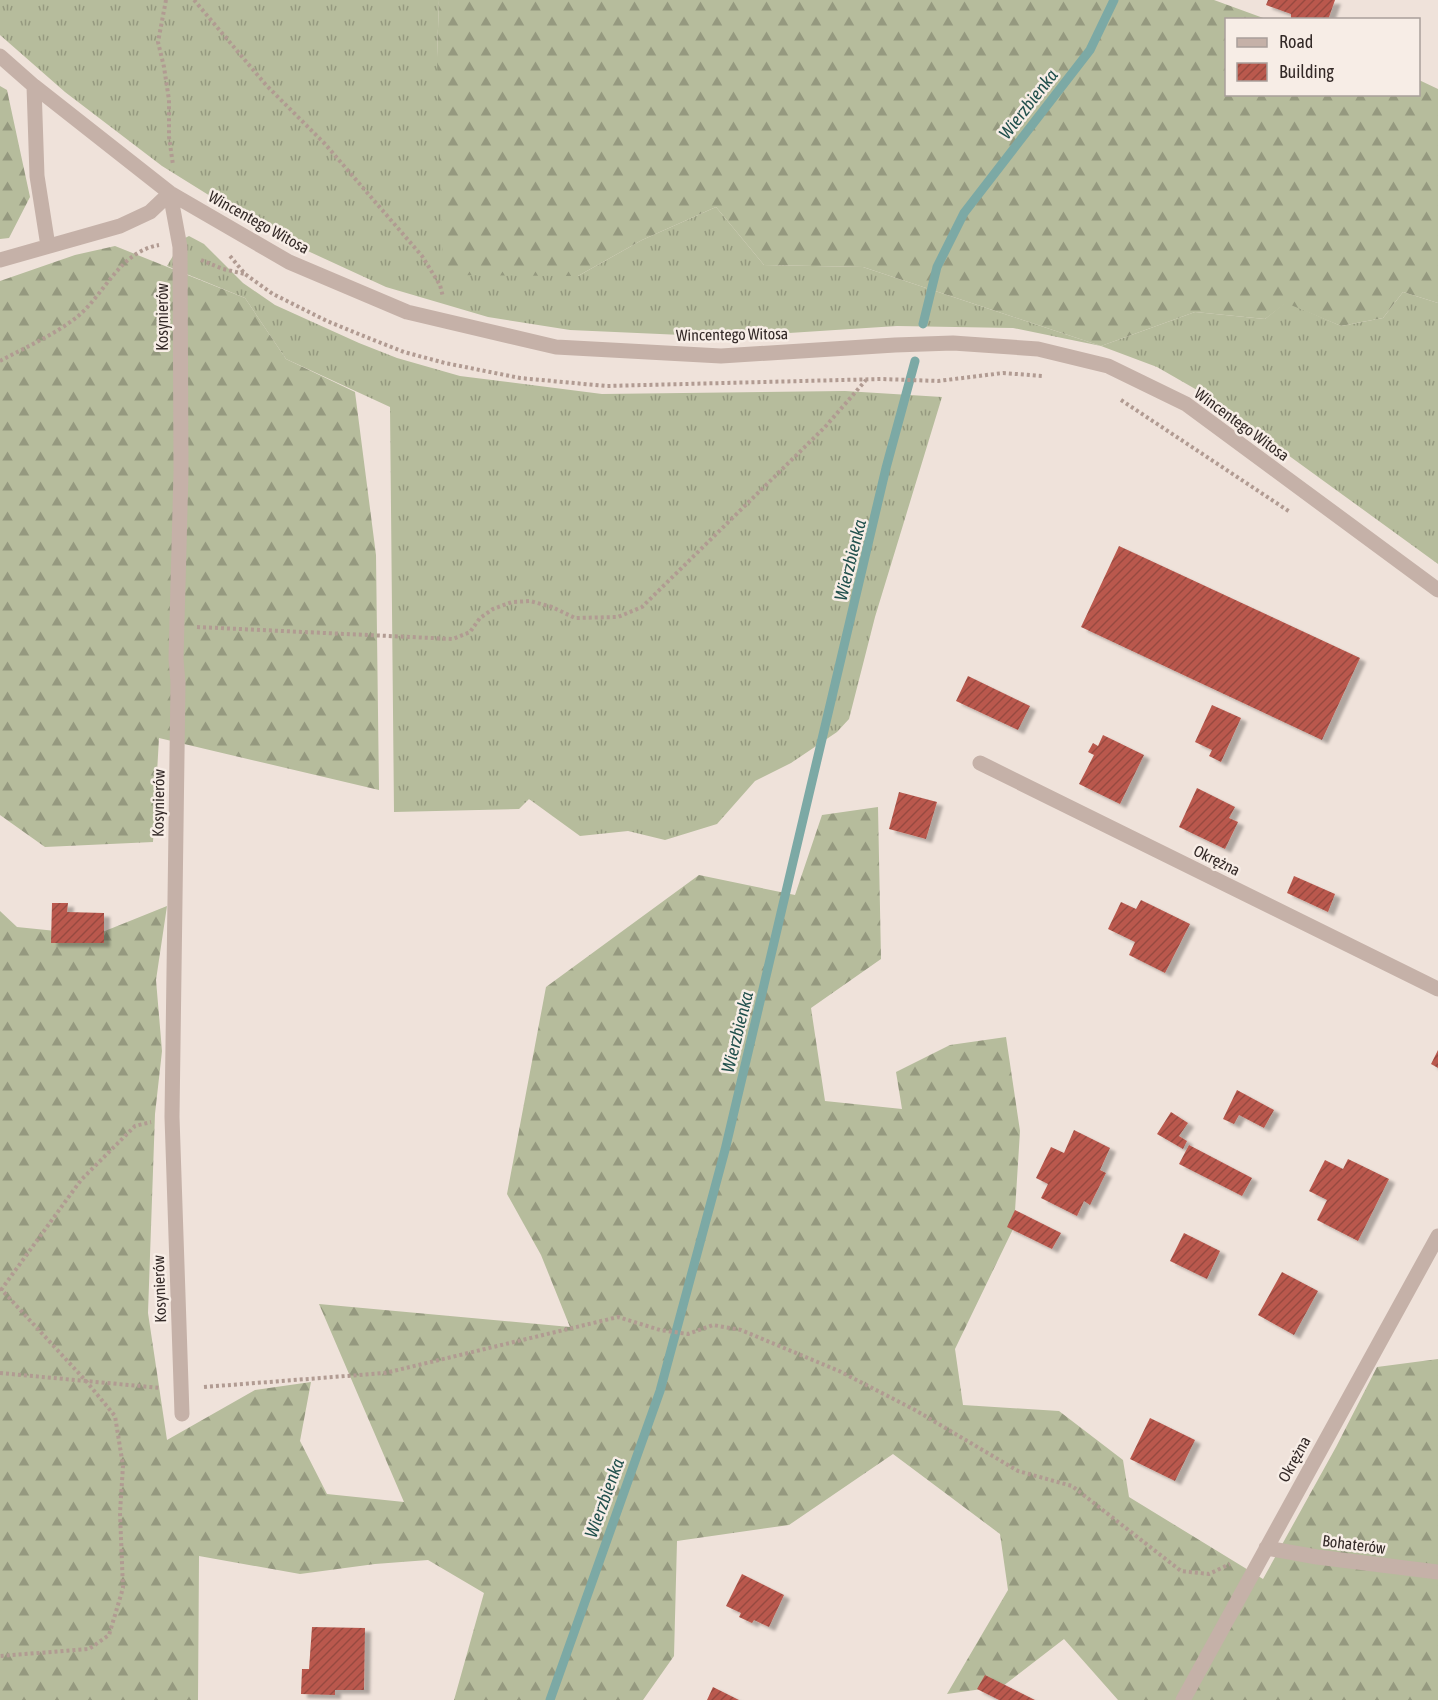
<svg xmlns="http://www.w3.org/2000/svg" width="1438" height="1700" font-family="'Asap Condensed',sans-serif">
  <defs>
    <pattern id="grass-tufts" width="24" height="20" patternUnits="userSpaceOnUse" patternTransform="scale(1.5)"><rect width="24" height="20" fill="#b6bc9c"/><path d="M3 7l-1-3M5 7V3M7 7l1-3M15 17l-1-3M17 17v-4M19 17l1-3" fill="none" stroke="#95997f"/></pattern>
    <pattern id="forest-firs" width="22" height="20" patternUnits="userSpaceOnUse" patternTransform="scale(1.5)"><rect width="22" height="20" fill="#b6bc9c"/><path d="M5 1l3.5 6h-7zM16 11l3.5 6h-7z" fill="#95997f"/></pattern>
    <pattern id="building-hatch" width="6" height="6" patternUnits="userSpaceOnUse" patternTransform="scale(1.5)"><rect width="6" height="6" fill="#ba594d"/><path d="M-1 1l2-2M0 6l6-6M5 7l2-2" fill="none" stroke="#984a40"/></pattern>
    <filter id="shadow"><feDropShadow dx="6" dy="4" stdDeviation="1.5" flood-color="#0004"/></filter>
  </defs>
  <rect width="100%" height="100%" fill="#efe2da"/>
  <!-- grass -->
  <path fill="url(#grass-tufts)" d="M 0,0 L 439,0 L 437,57 L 578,276 L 642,240 L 716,207 L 764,265 L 863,267 L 1101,346 L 1195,312 L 1265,319 L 1286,302 L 1341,326 L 1383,318 L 1403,292 L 1438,303 L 1438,564 L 1204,394 L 1157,367 L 1101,346 L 1013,328 L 897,326 L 727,337 L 570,330 L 488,317 L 386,287 L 273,235 L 162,166 L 65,92 L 0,35 Z
    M 189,236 L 204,244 L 243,283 L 275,305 L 359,343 L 397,358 L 460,376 L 602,394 L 845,391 L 942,397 L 875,617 L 849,719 L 837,732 L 791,763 L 755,781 L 717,824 L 665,840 L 628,831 L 580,836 L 529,799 L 519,809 L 394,812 L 390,407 L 286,359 L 245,298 L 167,266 L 183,239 Z"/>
  <!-- forest -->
  <path fill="url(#forest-firs)" d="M 439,0 L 1214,0 L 1266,19 L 1226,20 L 1226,94 L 1418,94 L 1419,80 L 1438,89 L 1438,303 L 1403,292 L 1383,318 L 1341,326 L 1286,303 L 1265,319 L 1195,312 L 1101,346 L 863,267 L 764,265 L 716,207 L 642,240 L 578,276 L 443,275 L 437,57 Z
    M 0,86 L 7,90 L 30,197 L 9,238 L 0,239 Z
    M 115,246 L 245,298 L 286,359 L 355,392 L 376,555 L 379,790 L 159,738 L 153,842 L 45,847 L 0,815 L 0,281 L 75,255 Z
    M 878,807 L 881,959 L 811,1008 L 825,1101 L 902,1109 L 896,1072 L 950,1045 L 1006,1037 L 1020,1131 L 1014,1227 L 955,1349 L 963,1405 L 1059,1411 L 1123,1460 L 1129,1497 L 1263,1579 L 1336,1447 L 1377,1367 L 1438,1359 L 1438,1700 L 1118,1700 L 1064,1639 L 1003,1686 L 947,1694 L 1008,1590 L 1000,1534 L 893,1454 L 789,1525 L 677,1541 L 674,1656 L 643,1700 L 454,1700 L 484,1593 L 428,1560 L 375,1564 L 300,1574 L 199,1556 L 198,1700 L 0,1700 L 0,911 L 17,927 L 95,935 L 167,906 L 156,980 L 162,1051 L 155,1114 L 148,1313 L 167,1440 L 255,1390 L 311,1382 L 300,1441 L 327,1494 L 404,1502 L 319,1304 L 570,1327 L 541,1255 L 507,1194 L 546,987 L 699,875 L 795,895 L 822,815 Z"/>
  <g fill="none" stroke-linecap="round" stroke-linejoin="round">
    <!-- stream -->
    <path stroke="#7ca9a5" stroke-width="9" d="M 923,324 L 937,267 L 964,213 L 1090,50 L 1114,0
      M 550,1700 L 660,1391 L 725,1150 L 886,468 L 915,361"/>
  </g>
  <!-- building -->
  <path fill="url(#building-hatch)" filter="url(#shadow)" d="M 1268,0 L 1335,0 L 1328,20 L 1297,20 L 1291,18 L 1291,14 L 1266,5 Z
    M 1119,546 L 1360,658 L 1322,740 L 1081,627 Z
    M 968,676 L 1030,706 L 1018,730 L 956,701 Z
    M 1212,705 L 1241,718 L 1221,762 L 1209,756 L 1212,750 L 1195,742 Z
    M 1103,735 L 1144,755 L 1120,804 L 1079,784 L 1094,755 L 1088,752 L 1093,743 L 1098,746 Z
    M 1197,788 L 1235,807 L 1229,818 L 1238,822 L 1225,849 L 1179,827 Z
    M 899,792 L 937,802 L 926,839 L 889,829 Z
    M 1294,876 L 1335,894 L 1328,912 L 1287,893 Z
    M 1141,900 L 1190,924 L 1165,973 L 1129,955 L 1135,942 L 1108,929 L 1121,902 L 1136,909 Z
    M 52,903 L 68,903 L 67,912 L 104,913 L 104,943 L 51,943 Z
    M 1438,1050 L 1438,1068 L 1431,1064 Z
    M 1237,1090 L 1274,1110 L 1264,1128 L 1239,1115 L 1234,1124 L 1223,1119 Z
    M 1171,1112 L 1188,1123 L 1179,1136 L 1187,1141 L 1183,1149 L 1157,1134 Z
    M 1074,1130 L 1110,1148 L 1100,1170 L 1106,1173 L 1090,1205 L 1084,1201 L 1077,1216 L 1041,1198 L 1048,1184 L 1036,1178 L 1051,1147 L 1064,1153 Z
    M 1189,1145 L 1252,1178 L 1242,1196 L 1179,1164 Z
    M 1348,1159 L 1389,1179 L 1358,1241 L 1317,1220 L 1327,1200 L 1309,1191 L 1325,1160 L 1343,1169 Z
    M 1015,1210 L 1061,1233 L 1052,1249 L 1007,1227 Z
    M 1184,1233 L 1220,1251 L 1207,1279 L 1170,1261 Z
    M 1282,1272 L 1318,1291 L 1294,1335 L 1258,1315 Z
    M 1150,1418 L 1195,1440 L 1175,1481 L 1130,1459 Z
    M 742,1574 L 784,1595 L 769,1627 L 754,1620 L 752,1623 L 739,1617 L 741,1613 L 726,1606 Z
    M 312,1627 L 365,1628 L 364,1690 L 335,1690 L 335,1695 L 301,1694 L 302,1669 L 309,1669 Z
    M 985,1675 L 1035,1700 L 999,1700 L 977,1689 Z
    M 713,1687 L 739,1700 L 707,1700 Z"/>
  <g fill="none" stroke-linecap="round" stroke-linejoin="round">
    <!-- path -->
    <path stroke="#b19b92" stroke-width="4" stroke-dasharray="3 3" stroke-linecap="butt" d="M 166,0 L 158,42 L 164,67 L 169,100 L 169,137 L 173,165
      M 194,0 L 266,85 L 325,144 L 422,256 L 440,285 L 443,297
      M 230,256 L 245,274 L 273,294 L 327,321 L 361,335 L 404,352 L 445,363 L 520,378 L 606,386 L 881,379 L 938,381 L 1003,373 L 1043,376
      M 201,260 L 223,269 L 245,274
      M 0,361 C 26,347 54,335 77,317 C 105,294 119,252 159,245
      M 1121,400 L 1290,512
      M 197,627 L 453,639 L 470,632 L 480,618 L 493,609 L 512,602 L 530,601 L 552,607 L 575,618 L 618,617 L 642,607 L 825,427 L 866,380
      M 0,1288 L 86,1381 L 115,1416 L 123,1466 L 120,1513 L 123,1588 L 109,1635 L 89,1649 L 0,1656
      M 1,1290 L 81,1180 L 135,1126 L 151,1122
      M 0,1373 L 161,1388
      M 204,1387 L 385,1373 L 618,1317 L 660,1330 L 688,1334 L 713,1325 L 741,1330 L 839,1371 L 915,1410 L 1018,1471 L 1072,1486 L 1181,1571 L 1209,1574 L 1230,1564"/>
    <!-- minor -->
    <path stroke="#c5b1a8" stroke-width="15" d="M 0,56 L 34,86 L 170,193 L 289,262 L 407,312 L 556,347 L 721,356 L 895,345 L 953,343 L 1038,349 L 1108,366 L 1186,404 L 1438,590
      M 34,86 L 37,176 L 48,246
      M 170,193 L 180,247 L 181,472 L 176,659 L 178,683 L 172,1117 L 182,1414
      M 0,260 L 120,226 L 150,212 L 170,193
      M 980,763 L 1438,989
      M 1266,1548 L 1317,1557 L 1438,1572
      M 1183,1700 L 1438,1236"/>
  </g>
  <g text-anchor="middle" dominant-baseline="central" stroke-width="5" stroke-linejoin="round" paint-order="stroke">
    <!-- street labels -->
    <g font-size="16" fill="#332927" stroke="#f7ede6">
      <text transform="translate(259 222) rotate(29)">Wincentego Witosa</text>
      <text transform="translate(162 317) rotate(-90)">Kosynierów</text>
      <text transform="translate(732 334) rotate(-1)">Wincentego Witosa</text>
      <text transform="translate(1242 424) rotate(36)">Wincentego Witosa</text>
      <text transform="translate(158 803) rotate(-89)">Kosynierów</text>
      <text transform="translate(1217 860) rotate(26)">Okrężna</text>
      <text transform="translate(159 1289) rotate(-92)">Kosynierów</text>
      <text transform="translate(1294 1459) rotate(-61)">Okrężna</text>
      <text transform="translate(1354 1544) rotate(7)">Bohaterów</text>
    </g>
    <!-- water labels -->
    <g font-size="18" font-style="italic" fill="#21504d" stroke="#f7ede6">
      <text transform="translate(1028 104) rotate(-52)">Wierzbienka</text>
      <text transform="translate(850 560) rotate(-76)">Wierzbienka</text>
      <text transform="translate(737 1032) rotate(-76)">Wierzbienka</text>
      <text transform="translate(604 1498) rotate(-70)">Wierzbienka</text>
    </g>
  </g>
  <!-- legend -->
  <rect x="1225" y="18" width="195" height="78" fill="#f7ede6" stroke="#a99f9a" stroke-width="1.5"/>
  <rect x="1237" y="38" width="30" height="9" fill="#c5b1a8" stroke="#a99f9a" stroke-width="1.5"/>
  <text x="1279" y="48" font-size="18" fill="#332927">Road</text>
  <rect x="1237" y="63" width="30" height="18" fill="url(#building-hatch)" stroke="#a99f9a" stroke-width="1.5"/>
  <text x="1279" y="78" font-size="18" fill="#332927">Building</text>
</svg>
